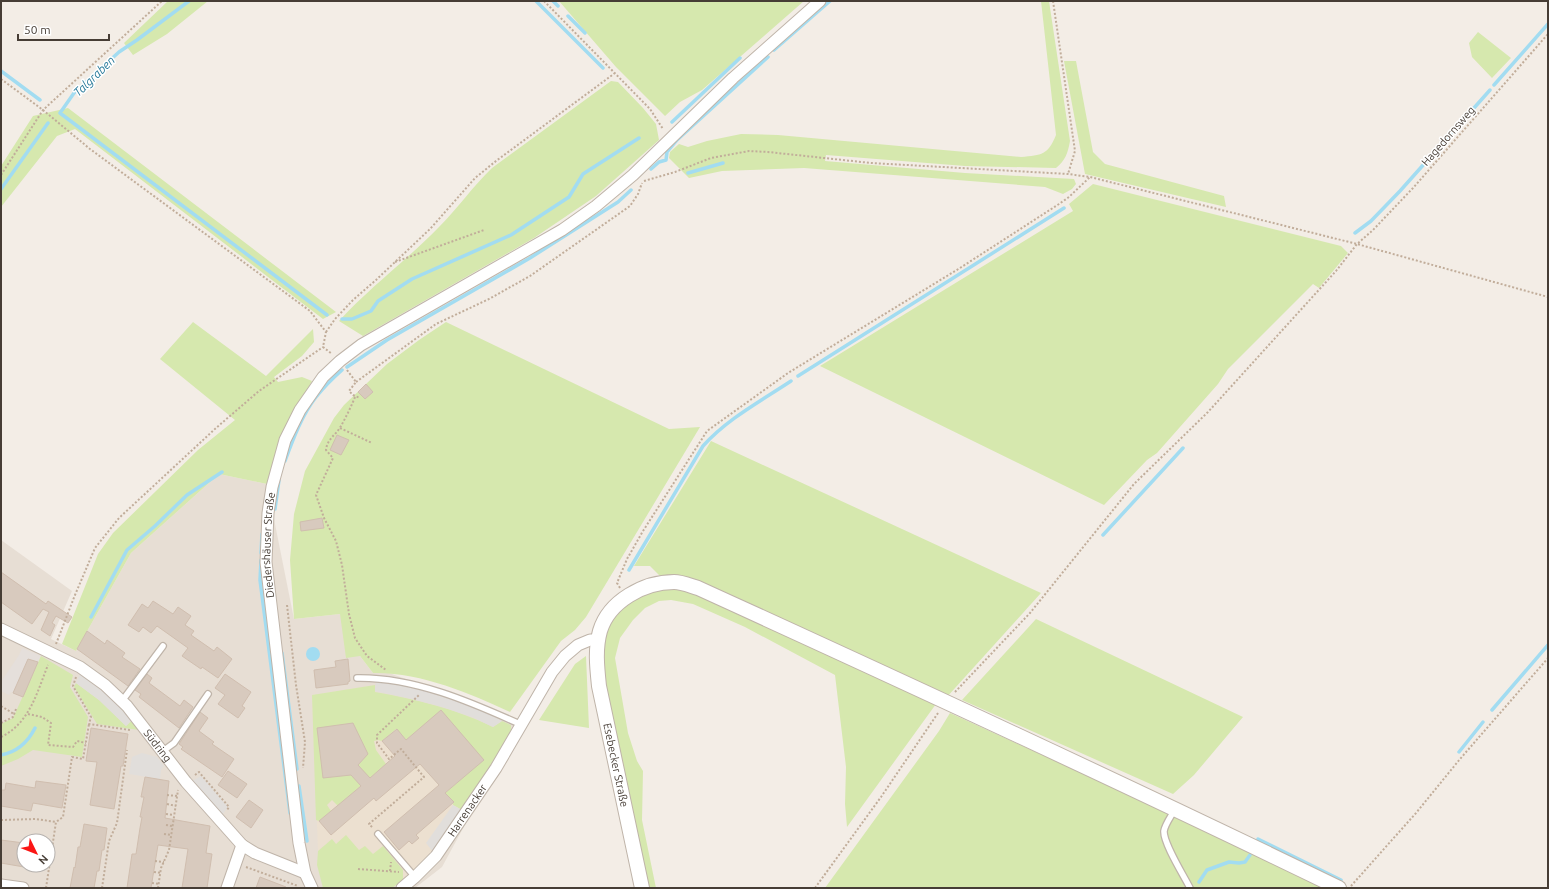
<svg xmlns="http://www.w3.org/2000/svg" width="1549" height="889" font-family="Ubuntu,sans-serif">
  <rect width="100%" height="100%" fill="#f3ede6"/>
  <!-- residential -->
  <path fill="#e7ded4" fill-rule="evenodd" d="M 219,474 L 267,484 L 294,619 L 340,614 L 360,656 L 373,673 L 389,673 L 522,720 L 442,867 L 415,888 L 1,888 L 1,540 L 72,591 L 51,639 L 76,651 L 131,553 ZM 24,841 L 48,841 L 48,865 L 24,865 Z"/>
  <!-- industrial -->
  <path fill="#e5dfdb" d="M 22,648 L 41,656 L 23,697 L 11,692 L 9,695 L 1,691 L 1,682 L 19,655 Z"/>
  <!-- education -->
  <path fill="#ece0d0" d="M 375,685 L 375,692 L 493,727 L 502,721 L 511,725 L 512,729 L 493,764 L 433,852 L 403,880 L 403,875 L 373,855 L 336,844 L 332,839 L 318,851 L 312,695 Z"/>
  <!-- green -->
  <path fill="#d6e8ae" d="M 168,1 L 208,1 L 167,34 L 133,55 L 124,43 Z
    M 559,1 L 804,1 L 702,90 L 680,102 L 665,116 L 616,67 Z
    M 1041,1 L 1049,1 L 1070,141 C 1068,153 1065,161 1056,168 L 965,166 L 826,155 L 825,161 L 965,173 L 1074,179 L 1076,184 L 1072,189 L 1063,194 L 1045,187 L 804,168 L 722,171 L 689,178 L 669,158 L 670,152 L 679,144 L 688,147 L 707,141 L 741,134 L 778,135 L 1021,157 C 1042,155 1048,155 1056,135 Z
    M 1478,32 L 1511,58 L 1492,78 L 1472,57 L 1469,43 Z
    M 1064,61 L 1076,61 L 1093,152 L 1105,164 L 1224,196 L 1226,207 L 1085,174 Z
    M 611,81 L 618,82 L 643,108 L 656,124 L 659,140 L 596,196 L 534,238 L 363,336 L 339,321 C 370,287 407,260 439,227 C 458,208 473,186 492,168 Z
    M 68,108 L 336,312 L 323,319 L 75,129 L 57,136 L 1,207 L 1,166 L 33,116 Z
    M 1093,184 L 1341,246 L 1348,253 L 1319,288 L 1313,284 L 1228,369 L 1218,384 L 1157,453 L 1147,460 L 1104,505 L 820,366 L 1073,211 L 1069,204 Z
    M 193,322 L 266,376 L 313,329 L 314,342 L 302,356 L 274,377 L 278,382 L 302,377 L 312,381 L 280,441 L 267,484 L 219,474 L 131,553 L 76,651 L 62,644 L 98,554 L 113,533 L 198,450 L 235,420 L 160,359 Z
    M 446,322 L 669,429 L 700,427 L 586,617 L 575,630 L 561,641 L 510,712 C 469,693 420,672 373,673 L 360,656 L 346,658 L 340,614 L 294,619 L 290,560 L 294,514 L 305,471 L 334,418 L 344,405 L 387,364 L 419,340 Z
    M 711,441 L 1041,593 L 946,698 L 661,577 L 650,566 L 634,566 Z
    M 664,589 L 681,589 L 691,592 L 936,704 L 847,827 L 845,804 L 846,767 L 835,675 L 745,627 L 693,604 L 671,600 L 659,601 L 645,608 L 633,620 L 620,638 L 615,658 L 628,733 L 637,761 L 643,771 L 642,820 L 656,888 L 647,888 L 604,681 C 601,644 604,615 640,596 C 647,592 656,591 664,589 Z
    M 1036,619 L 1243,717 L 1194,775 L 1173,794 L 962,700 Z
    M 41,656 L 73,675 L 70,687 L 88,717 L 82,757 L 33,750 L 18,759 L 1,766 L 1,724 L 13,718 Z
    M 586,656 L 589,728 L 539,720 L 575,664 Z
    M 76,683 L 99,700 L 126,726 L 132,720 L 139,730 L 97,724 L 74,687 Z
    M 375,685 L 375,692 C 416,699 456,709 493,727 L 502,721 L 511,725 L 511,733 L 462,810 L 453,805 L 453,802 L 445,793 L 458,782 L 415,732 L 406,740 L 396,729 L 382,741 L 378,740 L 374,741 L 376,750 L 386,764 L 338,806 L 332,800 L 327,805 L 331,811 L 319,821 L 316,820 L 312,695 Z
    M 950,713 L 1146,802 L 1324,888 L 825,888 L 939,731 Z
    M 346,835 L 359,850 L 365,846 L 373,854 L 383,846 L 403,870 L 403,880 L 392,888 L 323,888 L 317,865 L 318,851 L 332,839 L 336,844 Z"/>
  <!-- parking -->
  <path fill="#e1dedb" d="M 80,674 L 109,696 L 132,720 L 126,726 L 99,700 L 76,683 Z
    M 376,682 L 401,685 L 428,692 L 478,709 L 502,721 L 493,727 L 472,717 L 439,706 L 412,699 L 375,691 Z
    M 142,753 L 157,757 L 164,766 L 161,770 L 160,779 L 129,774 L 132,757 Z
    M 201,776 L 228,807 L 222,815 L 192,781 Z
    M 453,805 L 462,810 L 433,852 L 426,843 Z"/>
  <!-- water -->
  <path fill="#a2dcf1" d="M306 654a7 7 0 1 1 14 0a7 7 0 1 1-14 0Z"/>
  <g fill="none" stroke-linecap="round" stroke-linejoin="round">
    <!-- stream -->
    <path stroke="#a2dcf1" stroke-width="3.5" d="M 189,1 L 137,40 L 119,52 L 74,93 L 60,113 L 327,315
      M 536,1 L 603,68
      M 553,1 L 558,6
      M 568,16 L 585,33
      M 774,50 L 830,1
      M 1,71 L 40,100
      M 1494,85 L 1548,24
      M 672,122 L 740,58
      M 651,169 L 659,162 L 666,160 L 667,152 L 677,140 L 768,57
      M 688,173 L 723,163
      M 1,189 L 48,123
      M 1355,233 L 1371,221 L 1400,191 L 1490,90
      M 342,319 L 352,319 L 371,311 L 378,301 L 412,279 L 511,235 L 569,197 L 583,174 L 639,138
      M 347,367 L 387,340 L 530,258 L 618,202 L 631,190
      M 798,376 L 1064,208
      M 285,461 C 293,439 302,415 316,397 C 324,387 333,378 342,370
      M 275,509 L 279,480
      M 1103,535 L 1183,448
      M 261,553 L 262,534
      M 261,560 L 260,580 L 290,813
      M 629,570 L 703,446 C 727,419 761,401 791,381
      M 91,617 L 127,550 L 155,526 L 187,495 L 222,472
      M 282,653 L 297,769
      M 1492,710 L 1548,645
      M 1459,752 L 1483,722
      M 1,755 C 17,752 28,742 35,728
      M 299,786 L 307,841
      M 1258,839 L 1341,880
      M 1199,882 L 1207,870 L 1229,862 L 1239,863 L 1245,862 L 1250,855"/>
  </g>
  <!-- building -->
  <path fill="#d8cabe" stroke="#d0beaf" d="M 366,384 L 373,392 L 365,399 L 358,392 Z
    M 337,435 L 349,440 L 341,455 L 330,450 Z
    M 322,518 L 324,528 L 301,531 L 300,522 Z
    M 1,572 L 46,604 L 48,601 L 72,617 L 68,623 L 56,616 L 52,623 L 55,625 L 50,636 L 41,630 L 49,612 L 43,609 L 32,624 L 1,602 Z
    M 153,601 L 173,614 L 178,607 L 191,616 L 185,625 L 194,631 L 191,635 L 214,651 L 217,647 L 232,659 L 218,678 L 202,667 L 201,669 L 182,656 L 188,648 L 157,626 L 151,633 L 143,627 L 139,632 L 128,625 L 142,604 L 148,608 Z
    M 87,631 L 105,644 L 107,640 L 125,653 L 122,657 L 140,669 L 128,686 L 77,649 Z
    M 28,659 L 38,662 L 23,697 L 13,693 Z
    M 348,659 L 350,681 L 348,682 L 348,684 L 316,688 L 314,670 L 336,667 L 335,661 Z
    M 147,674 L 152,678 L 149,683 L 180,706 L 184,700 L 193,707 L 179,728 L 139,697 L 141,694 L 135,690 Z
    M 225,674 L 251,692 L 242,706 L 245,708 L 238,718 L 218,704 L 225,695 L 215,688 Z
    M 441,710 L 484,760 L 445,793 L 454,802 L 416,835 L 419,838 L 412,844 L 409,841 L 399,850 L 384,832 L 439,785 L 420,764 L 376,801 L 374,798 L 331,835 L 319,821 L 361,786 L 351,775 L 323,778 L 317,728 L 353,723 L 368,754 L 358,765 L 370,778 L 395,756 L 382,741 L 397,729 L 406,740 Z
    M 200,712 L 208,718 L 199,731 L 214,742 L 212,744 L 234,759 L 222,777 L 181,749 L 183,747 L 179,744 Z
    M 91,728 L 128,734 L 123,766 L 121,766 L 114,809 L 90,805 L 97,762 L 86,761 Z
    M 228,771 L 247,784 L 237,798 L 218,785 Z
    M 145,777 L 169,781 L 165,818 L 210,826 L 206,853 L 212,854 L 207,888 L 182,888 L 188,849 L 158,845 L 151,888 L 127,888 L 132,854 L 136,854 L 140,828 L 142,817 L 140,817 L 144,797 L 141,797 Z
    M 36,781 L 66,785 L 62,808 L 33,803 L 31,811 L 1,806 L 1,790 L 5,790 L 6,783 L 35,788 Z
    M 249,800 L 263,810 L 251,828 L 236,817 Z
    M 84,824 L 107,828 L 104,850 L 102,850 L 99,871 L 97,871 L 94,888 L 70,888 L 74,867 L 75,868 L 78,847 L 80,847 Z
    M 1,840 L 24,843 L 24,867 L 1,863 Z
    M 260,877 L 286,887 L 286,888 L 256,888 Z"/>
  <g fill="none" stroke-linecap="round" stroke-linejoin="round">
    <!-- service casing -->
    <g stroke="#bfb4a9" stroke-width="8">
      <path id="service" d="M 357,678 C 414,677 471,702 522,725
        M 122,701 L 163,646
        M 163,751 L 174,743 L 208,694
        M 1175,809 C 1172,815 1165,824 1164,831 C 1163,843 1184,876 1190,888
        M 378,834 L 415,877"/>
    </g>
    <!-- minor casing -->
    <g stroke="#bfb4a9" stroke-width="13">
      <g id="minor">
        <path id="s1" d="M 1,629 L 80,667 L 105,685 L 127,706 L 186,782 L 242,845 L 255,853 L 305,873"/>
        <path d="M 1,885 L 23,888"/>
        <path d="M 227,888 L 242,845"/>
        <path id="s2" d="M 312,888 L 305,873 L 299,843 L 266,562 L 268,513 L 272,487 L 285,440 L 300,410 L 323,377 L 340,361 L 361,345 L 562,230 L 596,206 L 633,175 L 733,78 L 820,1"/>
        <path id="s3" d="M 402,888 L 415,877 L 436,856 L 496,768 L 552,672 L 565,656 L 578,645 L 590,640 L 598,640"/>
      </g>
    </g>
    <!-- tertiary casing -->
    <g stroke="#bfb4a9" stroke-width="16">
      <path id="tertiary" d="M 642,888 L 599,686 C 597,667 595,649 600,631 C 609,601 644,582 674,582 C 682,582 691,586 698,588 C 913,686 1127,785 1339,888"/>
    </g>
    <!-- path -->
    <path stroke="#c1ad9a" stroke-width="2" stroke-dasharray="2 2" stroke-linecap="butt" d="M 544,1 L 650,109 L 663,129
      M 1053,1 L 1075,151 L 1068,174
      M 1,79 L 43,110 L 90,149 L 310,311 L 326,332 L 323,347 L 332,354
      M 1,175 L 43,110 L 162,1
      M 644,181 L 675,172 L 711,158 L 749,151 L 768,152 L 871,163 L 1068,174 L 1090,177 L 1357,244 L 1548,297
      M 395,262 L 484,230
      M 326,332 L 335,319 L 353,300 L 376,280 L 430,229 L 475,178 L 496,161 L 615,73
      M 347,370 L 356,382 L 349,391 L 353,395 L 360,398
      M 356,382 L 436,324 L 489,299 L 530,276 L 630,206 L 638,194 L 642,183
      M 355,397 C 351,407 346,417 341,426 C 336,435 327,439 326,450 L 333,458 L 316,495 L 324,518 L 336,541 L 342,565 L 349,614 L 355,638 L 367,656 L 386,670
      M 340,428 L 372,443
      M 620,588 L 617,583 L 627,559 L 643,531 L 707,431 L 788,373 L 960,268 L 1059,204 L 1069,197 L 1090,177
      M 287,605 L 296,685 L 305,742 L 303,768
      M 56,644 L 75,595 L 95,548 L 119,518 L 216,428 L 259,391 L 323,347
      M 76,677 L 73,686 L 91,717 L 89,724 L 130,730
      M 955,692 L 1030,613 L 1134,484 L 1208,412 L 1336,271 L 1357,244 L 1373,230 L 1413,188 L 1548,34
      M 1,706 L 14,714
      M 28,714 L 42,717 L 51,723 L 48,745 L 73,747 L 77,741 L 86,743
      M 1,723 L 13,717 L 16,709
      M 1,737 C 30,723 37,692 48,665
      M 195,775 L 199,772 L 229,807 L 227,810
      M 167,795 L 177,796
      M 167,804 L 176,806
      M 166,814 L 174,815
      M 1,820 L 36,819 L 56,822
      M 166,825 L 172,826
      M 372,827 L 369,824 L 424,777 L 401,749 L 389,759 L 377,743 L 377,735 L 419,695
      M 164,834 L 171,835
      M 155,861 L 164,862
      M 246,867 L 298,886
      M 358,869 L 399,872
      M 390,871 L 391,862
      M 154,872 L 161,873
      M 152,883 L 159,884
      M 1351,886 L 1416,813 L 1460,759 L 1548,658
      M 46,888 L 56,822 L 63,817 L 72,757 L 83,759 L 89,724
      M 102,888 L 109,841 L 117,823 L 127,750
      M 158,888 L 161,868 L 169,850 L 178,790
      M 815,888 L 881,797 L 938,713"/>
    <!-- service -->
    <use href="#service" stroke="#fff" stroke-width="5.5"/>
    <!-- minor -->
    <use href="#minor" stroke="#fff" stroke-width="11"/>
    <!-- tertiary -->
    <use href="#tertiary" stroke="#fff" stroke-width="14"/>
  </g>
  <g text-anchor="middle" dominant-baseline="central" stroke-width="3" stroke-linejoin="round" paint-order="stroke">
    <!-- street labels -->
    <g font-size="11" fill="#463d35" stroke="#fff">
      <text transform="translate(1448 136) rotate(-49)">Hagedornsweg</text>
      <text stroke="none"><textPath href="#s2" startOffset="347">Diedershäuser Straße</textPath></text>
      <text stroke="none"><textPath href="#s1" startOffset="199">Südring</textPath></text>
      <text transform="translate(616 765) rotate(78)">Esebecker Straße</text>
      <text stroke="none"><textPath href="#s3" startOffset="102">Harrenacker</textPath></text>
    </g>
    <!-- water labels -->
    <g font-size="12" font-style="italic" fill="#2a7b9b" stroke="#fff">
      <text transform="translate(94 76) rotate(-44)">Talgraben</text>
    </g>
  </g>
  <!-- border -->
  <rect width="1549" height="889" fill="none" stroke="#463d35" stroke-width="4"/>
  <!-- north arrow -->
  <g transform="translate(36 853) rotate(133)"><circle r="19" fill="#ffffff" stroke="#b5b1ae"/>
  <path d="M0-3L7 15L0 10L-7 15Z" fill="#fb1615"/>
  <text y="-6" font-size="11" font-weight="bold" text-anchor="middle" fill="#463d35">N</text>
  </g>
  <!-- scale -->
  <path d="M18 34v6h91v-6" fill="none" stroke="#463d35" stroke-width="2"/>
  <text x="24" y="34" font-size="12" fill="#463d35" stroke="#ffffff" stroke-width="3" paint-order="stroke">50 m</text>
</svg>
